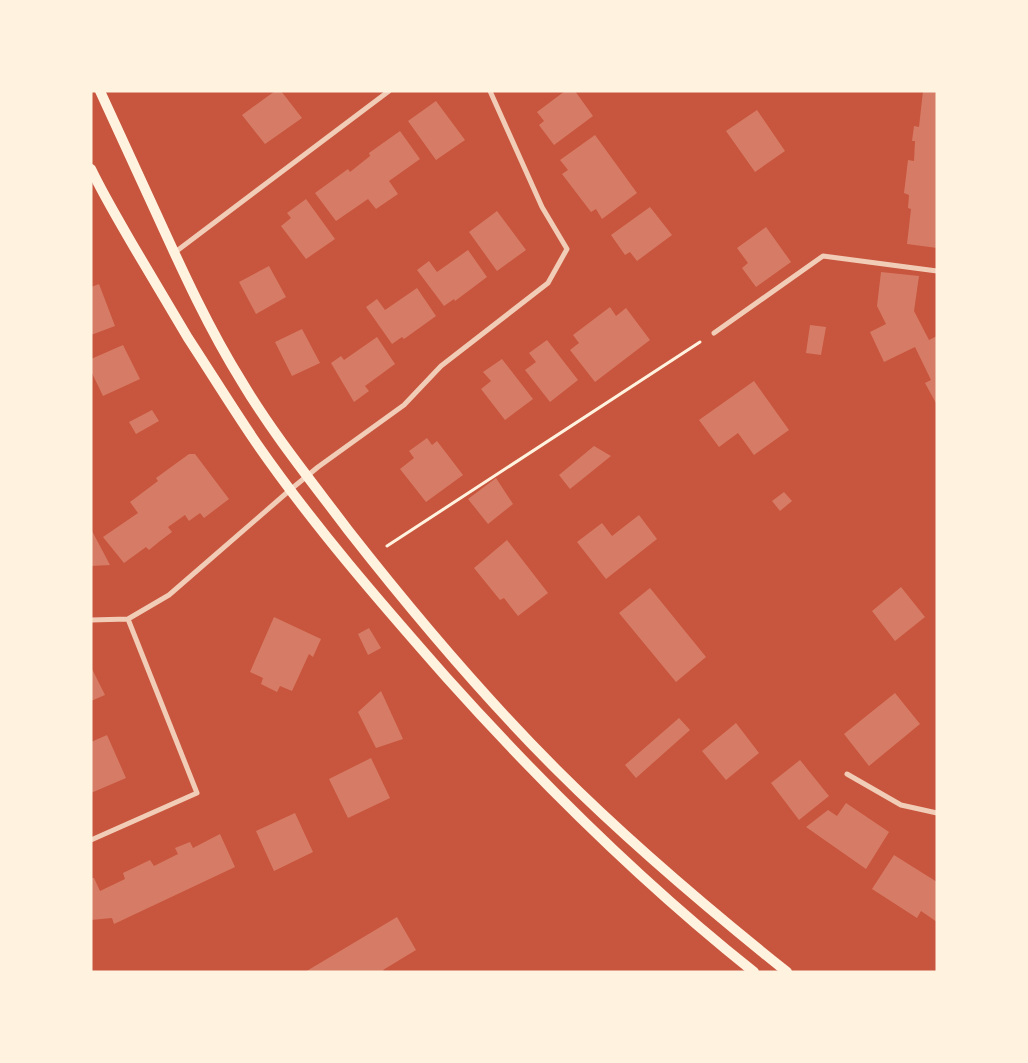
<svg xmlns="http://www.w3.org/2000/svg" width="1028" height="1063" font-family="Helvetica,sans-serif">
  <rect width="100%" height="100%" fill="#c8553d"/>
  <!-- building -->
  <path fill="#d67c66" d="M 275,91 L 281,91 L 302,118 L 265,144 L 242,115 Z
    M 565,91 L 575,91 L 593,116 L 554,145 L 539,125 L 544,121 L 537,112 Z
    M 923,91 L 937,91 L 937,248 L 907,244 L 911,209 L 908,208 L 909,195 L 904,193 L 908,160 L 914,161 L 915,141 L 912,141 L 914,126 L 919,127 Z
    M 436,101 L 465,140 L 436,160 L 408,121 Z
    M 757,110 L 785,151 L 755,172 L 726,131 Z
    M 400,131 L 420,159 L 389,181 L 398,194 L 376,209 L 368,199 L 336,221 L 315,193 L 348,169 L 350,172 L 370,156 L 369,153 Z
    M 595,135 L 637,193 L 602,219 L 596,209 L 591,212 L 562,174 L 568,170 L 560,160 Z
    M 306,199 L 335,239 L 306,259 L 281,226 L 291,218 L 287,213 Z
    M 650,207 L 672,235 L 637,261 L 630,252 L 625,255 L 611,235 Z
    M 497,211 L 526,250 L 497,271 L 469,232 Z
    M 766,227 L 791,262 L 756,287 L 742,268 L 748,263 L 737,248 Z
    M 468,250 L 487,277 L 455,301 L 454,299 L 444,306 L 417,270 L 429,261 L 437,272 Z
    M 269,266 L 286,297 L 256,314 L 239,282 Z
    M 881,272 L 919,276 L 914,311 L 929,340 L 937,336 L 937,405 L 925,383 L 931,380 L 915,347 L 884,362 L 870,332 L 886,324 L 877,306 Z
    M 99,284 L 115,326 L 91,335 L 91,287 Z
    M 417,288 L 436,316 L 404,339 L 402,337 L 392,344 L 366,307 L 377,299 L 385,310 Z
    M 610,307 L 616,316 L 626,308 L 650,340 L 595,382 L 570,350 L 579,343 L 573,335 Z
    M 810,325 L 826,327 L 821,355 L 806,353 Z
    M 302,329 L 320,363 L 292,376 L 275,342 Z
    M 377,337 L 395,364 L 365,386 L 369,391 L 354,402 L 331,363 L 341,356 L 344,360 Z
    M 547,340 L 578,380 L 550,402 L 525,370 L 536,362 L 529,353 Z
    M 123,345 L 140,379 L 103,396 L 91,371 L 91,359 Z
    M 502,359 L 533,399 L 505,420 L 481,389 L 491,381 L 483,372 Z
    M 754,381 L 789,430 L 754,455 L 738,433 L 719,447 L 699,420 Z
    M 152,410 L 159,421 L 136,434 L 129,422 Z
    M 427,438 L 432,445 L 437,441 L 463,475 L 426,502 L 400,469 L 414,458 L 409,451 Z
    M 594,446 L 611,456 L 570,489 L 559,475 Z
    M 189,454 L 195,454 L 229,499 L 204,518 L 200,513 L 189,521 L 185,515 L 168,527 L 172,532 L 160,541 L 149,550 L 146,547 L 124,563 L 103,537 L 138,513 L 130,502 L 158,481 L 156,478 Z
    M 496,478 L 513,504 L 488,524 L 468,499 Z
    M 784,492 L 792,501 L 780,511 L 772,501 Z
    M 639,515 L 657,539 L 606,579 L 577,542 L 602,523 L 612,536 Z
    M 91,529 L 110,565 L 91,566 Z
    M 507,540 L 548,593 L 518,616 L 504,598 L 500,600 L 474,568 Z
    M 901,587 L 925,617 L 895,641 L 872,611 Z
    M 650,588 L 706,657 L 676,682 L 619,613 Z
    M 274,617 L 321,639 L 313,657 L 309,654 L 292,691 L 280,686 L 277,692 L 261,684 L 263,678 L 250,672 Z
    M 369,628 L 381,648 L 368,655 L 358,634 Z
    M 91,667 L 105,695 L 91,701 Z
    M 381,691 L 403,739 L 376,748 L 358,712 Z
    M 895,693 L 920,724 L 869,766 L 844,734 Z
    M 679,718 L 690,730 L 636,778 L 625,765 Z
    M 736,723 L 759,753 L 726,780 L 702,751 Z
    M 107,735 L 126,778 L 91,793 L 91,742 Z
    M 371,758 L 390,798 L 348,818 L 329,779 Z
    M 800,760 L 829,796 L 799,820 L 771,783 Z
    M 846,803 L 889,832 L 866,869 L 806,827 L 828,810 L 837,816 Z
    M 295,813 L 313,852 L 274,871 L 256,831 Z
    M 220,834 L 235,867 L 114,924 L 112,918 L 91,920 L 91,878 L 94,878 L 100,891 L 125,879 L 123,873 L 150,860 L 154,866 L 178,854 L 175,848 L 190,842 L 193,848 Z
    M 894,855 L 937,882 L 937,922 L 921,911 L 917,918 L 872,889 Z
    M 397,917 L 416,950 L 383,970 L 385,972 L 305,972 Z"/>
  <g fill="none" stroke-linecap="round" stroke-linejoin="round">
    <!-- path -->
    <path stroke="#fff3e0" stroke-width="3" d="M 387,546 L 700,342"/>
    <!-- minor -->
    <path stroke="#f1ccb7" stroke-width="5" d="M 174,253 L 389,91
      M 714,333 L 823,256 L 937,271
      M 91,620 L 128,619 L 169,595 L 290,490 L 318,467 L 404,405 L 441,366 L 548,283 L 567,249 L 542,207 L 490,91
      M 847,774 L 901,805 L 937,813
      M 91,840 L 197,793 L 128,619"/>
    <!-- secondary -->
    <path stroke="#fff3e0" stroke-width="10" d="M 100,91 C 119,133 138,174 157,215 C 183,272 209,329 242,382 C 273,434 312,482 348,530 C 413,613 482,695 557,770 C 629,842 707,908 787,972
      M 91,169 C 104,196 119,221 134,247 C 152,277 170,308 188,338 C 211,373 233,409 257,444 C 314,526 380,602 446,677 C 541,783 642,883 754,972"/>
  </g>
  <!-- border -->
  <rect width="1028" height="1063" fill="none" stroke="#fff3e0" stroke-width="185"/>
</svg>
